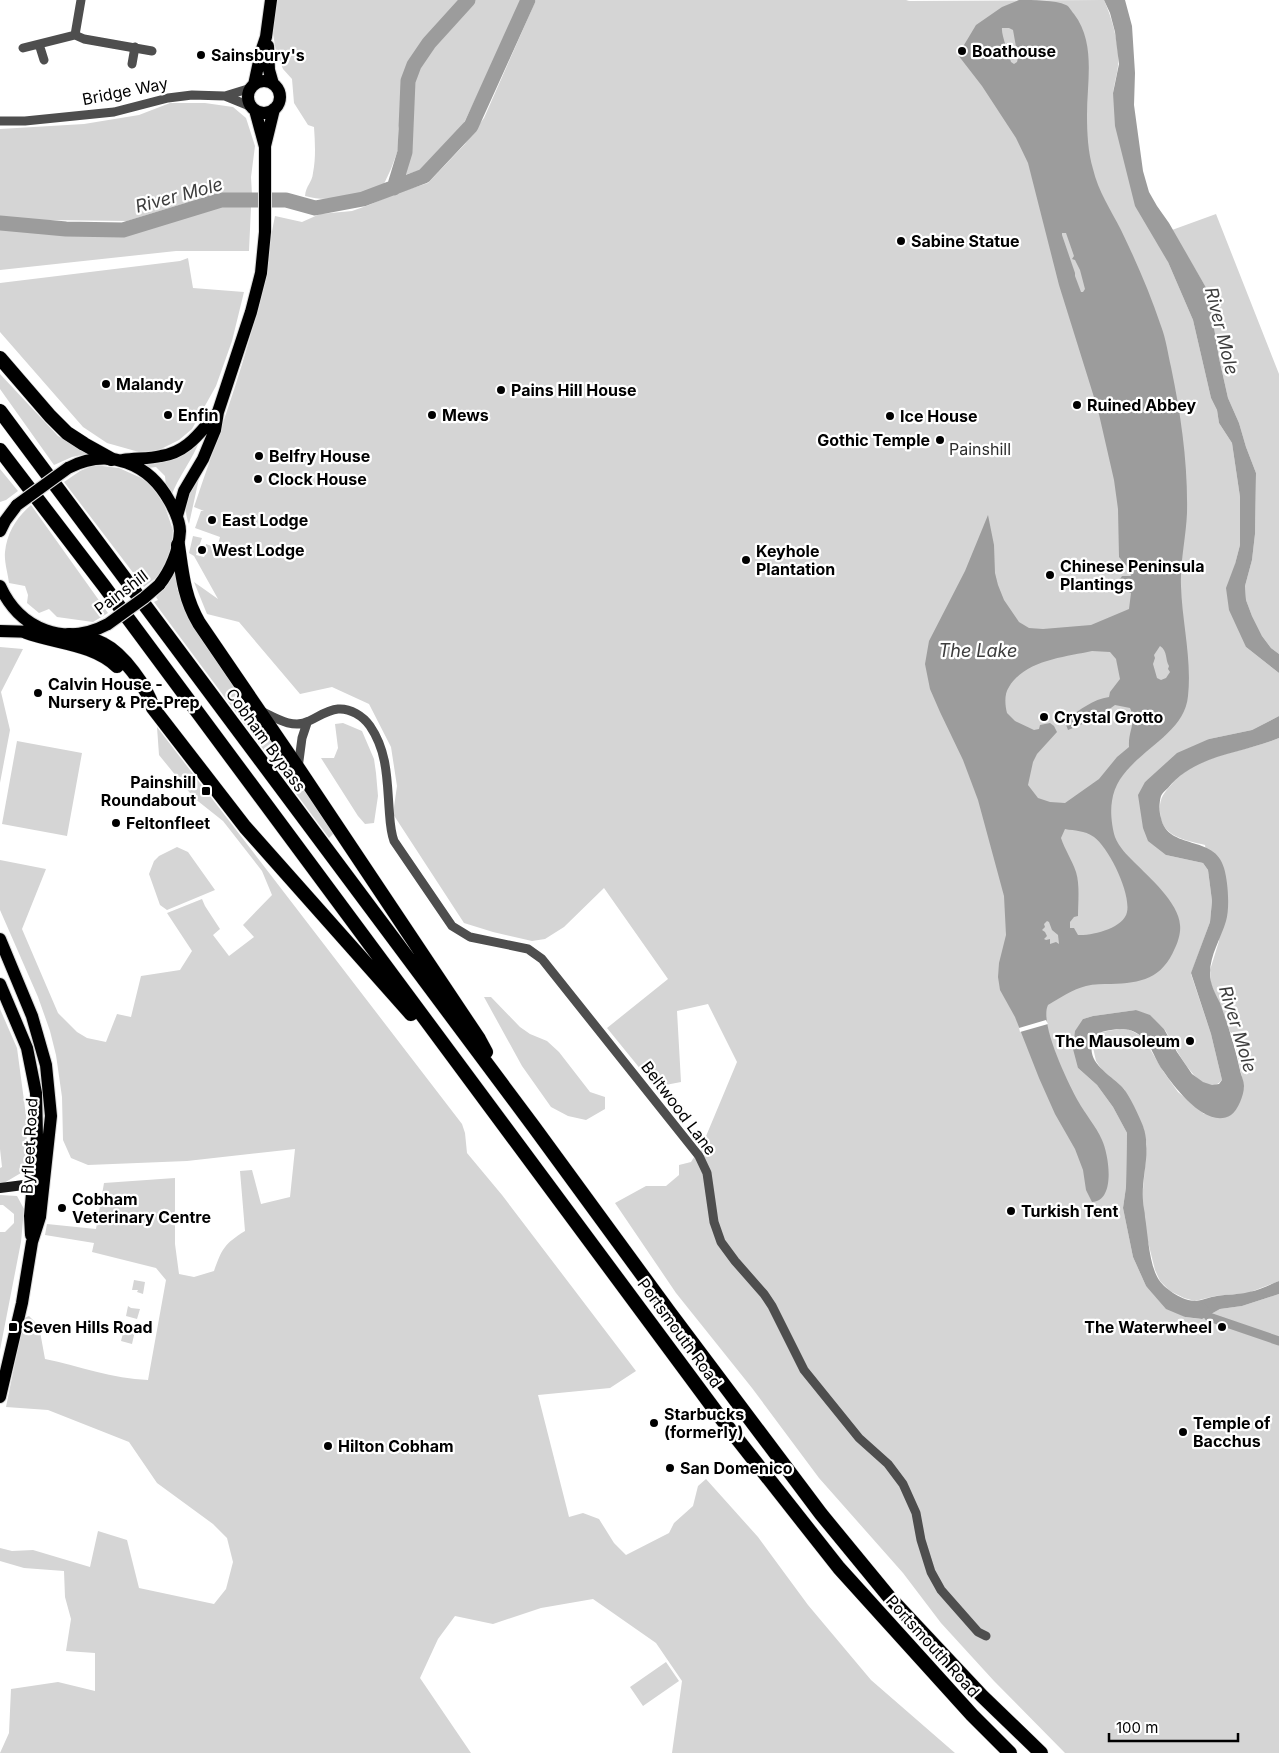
<svg xmlns="http://www.w3.org/2000/svg" width="1279" height="1753" font-family="Inter,sans-serif">
  <rect width="100%" height="100%" fill="#fff"/>
  <!-- green -->
  <path fill="#d5d5d5" d="M 277,0 L 462,0 L 442,20 L 408,63 L 404,72 L 402,116 L 398,129 L 398,150 L 391,169 L 383,186 L 380,189 C 353,193 334,204 305,196 C 306,185 312,183 313,173 C 316,158 315,142 314,127 L 308,125 L 294,103 L 292,79 L 283,69 L 276,52 L 272,27 Z
    M 473,0 L 523,0 L 462,127 L 421,170 L 404,175 L 412,139 L 411,110 L 412,83 L 420,63 Z
    M 536,0 L 906,0 L 909,1 L 1104,0 C 1112,18 1120,46 1118,66 C 1117,75 1114,84 1113,93 L 1168,262 L 1193,320 L 1211,398 L 1217,410 L 1219,423 L 1232,443 L 1240,497 L 1240,545 L 1235,564 L 1246,647 L 1279,673 L 1279,716 L 1252,730 L 1209,739 L 1145,782 L 1166,855 L 1203,863 L 1208,870 L 1212,901 L 1210,922 L 1191,974 L 1211,1034 L 1222,1080 C 1201,1104 1173,1042 1165,1030 C 1158,1022 1145,1016 1136,1010 L 1093,1016 L 1083,1019 L 1078,1068 L 1097,1085 L 1113,1107 L 1127,1133 L 1126,1187 L 1123,1208 L 1133,1257 L 1146,1286 L 1185,1317 L 1201,1319 L 1220,1309 L 1242,1306 L 1279,1294 L 1279,1753 L 1065,1753 L 994,1681 L 941,1623 L 903,1573 L 819,1478 L 752,1388 L 676,1293 L 615,1203 L 646,1186 L 666,1186 L 679,1175 L 679,1165 L 691,1162 L 704,1141 L 737,1062 L 708,1004 L 677,1011 L 681,1082 L 655,1087 L 607,1028 L 668,979 L 604,888 L 564,927 L 545,939 L 532,941 L 493,932 L 464,923 L 393,814 L 397,786 L 391,747 L 369,704 L 332,687 L 300,694 L 239,622 L 207,614 L 194,582 L 218,599 L 194,556 L 189,553 L 193,536 L 202,538 L 196,555 L 204,557 L 207,551 L 205,550 L 206,544 L 217,548 L 220,537 L 195,528 L 201,511 L 204,511 L 194,507 C 217,439 243,370 260,299 C 267,272 269,244 275,216 L 302,222 L 320,214 L 352,211 L 369,205 L 397,193 L 428,183 L 465,144 L 484,118 Z
    M 170,103 L 205,103 L 233,107 L 246,118 L 255,146 L 251,177 L 252,195 L 215,194 L 127,221 L 41,220 L 0,217 L 0,129 L 84,124 L 139,115 Z
    M 221,206 L 251,207 L 249,251 L 176,251 L 0,270 L 0,229 L 84,236 L 128,235 Z
    M 1216,214 L 1279,374 L 1279,654 L 1271,648 L 1262,636 L 1252,616 L 1246,600 L 1245,586 L 1252,560 L 1255,534 L 1256,473 L 1246,447 L 1239,423 L 1228,398 L 1219,358 L 1208,291 L 1172,230 Z
    M 188,258 L 193,288 L 244,292 L 232,341 L 216,386 L 192,429 L 179,440 L 157,451 L 139,452 L 107,443 L 83,427 L 0,332 L 0,283 L 180,261 Z
    M 0,374 L 58,436 L 92,453 L 72,457 L 54,465 L 0,389 Z
    M 200,439 C 193,460 178,476 171,497 L 166,487 L 165,476 L 156,467 L 148,468 L 140,462 Z
    M 94,465 L 119,468 L 148,481 L 164,504 L 173,530 L 171,552 L 165,571 L 144,587 L 64,482 L 80,471 Z
    M 0,469 L 18,491 L 6,500 L 0,502 Z
    M 200,474 L 189,524 C 181,505 190,490 200,474 Z
    M 31,505 L 108,613 L 93,622 L 57,617 L 49,609 L 39,613 L 27,603 L 28,595 L 25,586 L 9,583 C 8,574 4,562 5,552 C 7,533 16,518 31,505 Z
    M 177,568 L 177,588 L 187,615 L 334,833 L 329,838 L 154,602 L 158,600 L 156,597 L 167,585 Z
    M 0,647 L 23,649 L 1,692 L 10,730 L 0,783 Z
    M 343,723 L 362,731 L 374,759 L 376,773 L 378,796 L 374,823 L 365,824 L 358,816 L 321,758 L 334,758 L 338,748 L 335,724 Z
    M 157,727 L 462,1124 L 465,1133 L 467,1153 L 502,1195 L 636,1371 L 610,1388 L 538,1395 L 569,1517 L 583,1513 L 599,1519 L 614,1543 L 626,1555 L 669,1533 L 674,1523 L 693,1506 L 698,1486 L 706,1479 L 758,1537 L 808,1605 L 871,1680 L 955,1753 L 672,1753 L 682,1681 L 656,1643 L 593,1599 L 541,1608 L 493,1624 L 455,1616 L 438,1639 L 420,1678 L 471,1753 L 0,1753 L 9,1733 L 11,1689 L 58,1682 L 95,1691 L 95,1653 L 66,1651 L 71,1619 L 65,1597 L 64,1571 L 24,1568 L 0,1561 L 0,1548 L 12,1551 L 33,1550 L 90,1567 L 98,1531 L 127,1540 L 139,1588 L 214,1604 L 226,1589 L 233,1562 L 227,1538 L 213,1524 L 157,1483 L 129,1442 L 48,1410 L 6,1407 L 24,1318 L 29,1316 L 39,1326 L 45,1359 C 79,1366 113,1379 148,1380 L 166,1280 L 156,1268 L 92,1252 L 94,1243 L 45,1235 L 47,1224 L 96,1229 L 104,1183 L 175,1178 L 175,1244 L 179,1274 L 194,1277 L 214,1271 C 222,1249 224,1244 245,1231 L 240,1171 L 252,1170 L 261,1204 L 290,1197 L 295,1149 L 187,1161 L 88,1165 L 71,1158 L 63,1140 L 62,1097 L 56,1055 L 50,1031 L 38,997 L 0,910 L 0,860 L 46,869 L 22,929 L 58,1013 L 77,1032 L 87,1038 L 106,1042 L 117,1014 L 131,1017 L 141,976 L 180,970 L 192,951 L 167,913 L 202,899 L 205,906 L 220,929 L 213,935 L 229,956 L 254,937 L 243,925 L 272,895 L 262,871 L 223,821 L 194,798 L 159,755 Z
    M 1279,738 L 1279,1281 L 1248,1293 L 1215,1296 L 1195,1301 L 1184,1298 L 1170,1291 L 1160,1281 L 1155,1270 L 1147,1238 L 1142,1201 L 1147,1144 L 1143,1127 L 1124,1089 L 1104,1073 L 1096,1061 L 1092,1043 L 1095,1038 L 1102,1032 L 1126,1028 L 1143,1037 L 1163,1071 L 1178,1092 L 1204,1114 L 1239,1103 L 1244,1087 L 1235,1044 L 1211,984 L 1210,970 L 1219,941 L 1205,845 C 1185,840 1161,837 1160,812 C 1159,799 1163,794 1171,785 C 1197,753 1243,753 1279,738 Z
    M 17,741 L 82,753 L 67,836 L 2,824 Z
    M 177,847 L 188,852 L 215,890 L 167,910 L 160,905 L 149,874 L 154,861 L 159,856 Z
    M 491,997 L 520,1027 L 530,1034 L 547,1041 L 559,1052 L 590,1092 L 605,1097 L 605,1109 L 586,1120 L 568,1116 L 551,1107 L 522,1066 L 484,997 Z
    M 0,1009 L 17,1048 L 27,1123 L 26,1170 L 4,1183 L 0,1184 L 0,1168 L 2,1167 L 0,1149 Z
    M 0,1195 L 17,1196 L 24,1209 L 21,1242 L 0,1350 L 0,1232 L 5,1232 L 14,1223 L 14,1214 L 3,1205 L 0,1205 Z
    M 134,1280 L 145,1282 L 143,1294 L 137,1292 L 138,1290 L 132,1290 Z
    M 128,1306 L 131,1308 L 140,1309 L 137,1319 L 126,1316 Z
    M 124,1329 L 135,1331 L 132,1344 L 121,1341 Z
    M 666,1662 L 679,1681 L 643,1706 L 630,1687 Z"/>
  <!-- water -->
  <path fill="#9c9c9c" fill-rule="evenodd" d="M 1019,0 C 1033,0 1055,0 1066,5 C 1070,7 1071,11 1074,14 C 1096,43 1087,81 1087,115 C 1087,133 1088,152 1093,169 C 1098,191 1111,210 1121,230 C 1136,261 1150,293 1161,326 C 1166,339 1168,354 1171,367 C 1181,415 1188,464 1187,513 C 1186,537 1180,562 1181,586 C 1182,622 1192,659 1188,696 C 1184,741 1118,755 1112,801 C 1110,812 1112,827 1115,837 C 1119,847 1127,855 1134,862 C 1148,876 1179,903 1180,925 C 1181,932 1178,942 1175,948 C 1162,979 1141,983 1111,984 C 1103,984 1094,984 1086,986 C 1073,989 1060,998 1048,1005 C 1039,1023 1068,1083 1078,1101 C 1085,1114 1096,1126 1102,1140 C 1109,1155 1116,1201 1092,1202 L 1086,1190 L 1083,1170 L 1075,1149 L 1055,1114 L 1039,1078 L 1015,1017 L 1000,990 L 998,977 L 999,963 L 1006,935 L 1004,896 L 978,800 L 963,760 L 940,712 L 930,689 L 925,664 L 929,641 L 965,571 L 988,515 L 994,545 L 995,573 L 998,585 L 1004,600 L 1019,622 L 1029,628 L 1043,629 L 1091,625 L 1129,609 L 1131,593 L 1121,590 L 1119,587 L 1120,579 L 1122,576 L 1131,576 L 1129,569 L 1119,557 L 1118,509 L 1114,480 L 1098,410 L 1059,285 L 1028,163 L 1016,138 L 982,86 L 958,55 L 976,25 L 1002,7 ZM 1002,28 L 1009,28 L 1013,30 L 1018,58 L 1017,62 L 1014,64 L 1011,62 C 1009,54 1001,35 1002,28 ZM 1062,233 L 1066,233 L 1074,256 L 1072,259 L 1075,260 L 1080,270 L 1085,289 L 1083,292 L 1081,292 L 1075,276 L 1075,273 L 1062,235 ZM 1160,646 C 1168,651 1165,660 1169,666 L 1168,669 L 1170,672 L 1166,678 L 1161,680 L 1157,678 L 1153,664 L 1155,658 L 1154,655 ZM 1092,651 L 1110,652 L 1116,659 L 1120,679 L 1110,692 L 1109,697 C 1093,699 1080,710 1067,719 L 1065,722 L 1068,730 L 1097,718 L 1115,705 L 1130,708 C 1137,723 1128,730 1129,747 L 1117,757 L 1099,779 L 1065,803 L 1050,802 L 1038,798 L 1028,785 L 1033,762 L 1037,754 L 1057,732 L 1054,726 L 1050,723 L 1040,725 L 1039,729 L 1034,730 L 1015,721 L 1007,713 C 1005,705 1004,694 1009,687 C 1025,660 1065,657 1092,651 ZM 1065,829 C 1075,831 1084,830 1094,837 C 1109,848 1131,893 1127,912 C 1124,928 1092,936 1078,935 L 1074,928 L 1070,928 L 1070,922 L 1074,917 L 1078,916 C 1078,902 1080,885 1076,872 C 1072,860 1065,850 1061,838 ZM 1047,921 L 1049,922 L 1052,930 L 1058,935 L 1059,944 L 1056,942 L 1050,944 L 1050,939 L 1046,940 L 1044,939 L 1047,936 L 1045,932 L 1042,930 L 1045,927 L 1044,924 Z
    M 1104,0 L 1125,0 L 1132,26 L 1135,73 L 1134,105 L 1143,171 L 1149,192 L 1157,206 L 1169,223 L 1208,291 L 1219,358 L 1228,398 L 1239,423 L 1246,447 L 1256,473 L 1255,534 L 1252,560 L 1245,586 L 1246,600 L 1252,616 L 1262,636 L 1271,648 L 1279,654 L 1279,673 L 1246,647 L 1229,610 L 1226,588 L 1235,564 L 1240,545 L 1240,497 L 1232,443 L 1219,423 L 1217,410 L 1211,398 L 1193,320 L 1168,262 L 1135,206 L 1115,126 L 1113,93 L 1119,64 L 1115,32 L 1110,13 Z
    M 1279,716 L 1279,738 C 1241,754 1196,754 1168,788 C 1165,791 1162,793 1161,796 C 1159,802 1159,812 1161,818 C 1168,851 1215,834 1224,868 C 1228,881 1230,908 1226,921 C 1221,938 1210,955 1210,973 C 1210,984 1215,993 1220,1003 C 1228,1025 1235,1047 1240,1070 C 1241,1075 1244,1081 1244,1086 C 1244,1095 1238,1110 1231,1115 C 1207,1130 1175,1088 1164,1072 C 1155,1061 1152,1045 1141,1036 C 1131,1028 1122,1028 1111,1030 C 1103,1031 1096,1033 1093,1041 C 1085,1063 1111,1075 1123,1088 C 1130,1096 1139,1116 1143,1126 C 1152,1151 1141,1176 1143,1201 C 1143,1206 1145,1212 1145,1217 C 1148,1235 1149,1265 1159,1280 C 1166,1290 1183,1301 1196,1301 C 1203,1300 1210,1297 1217,1296 C 1227,1294 1238,1295 1249,1292 C 1259,1290 1269,1285 1279,1281 L 1279,1294 L 1242,1306 L 1220,1309 L 1202,1319 L 1185,1317 L 1166,1309 L 1146,1286 L 1133,1257 L 1123,1208 L 1126,1187 L 1127,1133 L 1113,1107 L 1097,1085 L 1078,1068 L 1073,1049 L 1075,1031 L 1083,1019 L 1093,1016 L 1136,1010 L 1150,1015 L 1164,1029 L 1177,1052 L 1192,1074 L 1203,1082 L 1212,1085 L 1219,1084 L 1222,1080 L 1211,1034 L 1191,973 L 1210,922 L 1212,901 L 1208,870 L 1203,863 L 1166,855 L 1148,841 L 1143,828 L 1138,795 L 1145,782 L 1177,753 L 1209,739 L 1252,730 Z"/>
  <!-- pier -->
  <path fill="#fff" d="M 1046,1020 L 1048,1024 L 1020,1032 L 1019,1028 Z"/>
  <g fill="none" stroke-linecap="round" stroke-linejoin="round">
    <!-- canal -->
    <path stroke="#9c9c9c" stroke-width="9" d="M 1203,1308 L 1209,1317 L 1279,1341"/>
    <!-- river -->
    <path stroke="#9c9c9c" stroke-width="15" d="M 394,188 L 405,152 L 408,81 L 414,65 L 429,43 L 468,0
      M 0,223 L 66,229 L 123,230 L 221,200 L 286,200 L 315,208 L 363,199 L 424,176 L 471,126 L 528,0"/>
    <!-- primary casing -->
    <g stroke="#dbdbdb" stroke-width="14">
      <path id="primary" d="M 268,46 L 269,70 L 273,84
        M248 97a16 16 0 1 1 32 0a16 16 0 1 1-32 0Z
        M 254,85 L 261,52 L 266,37 L 271,0
        M 265,146 L 274,109
        M 123,460 C 136,458 149,459 161,456 C 189,452 201,430 218,412
        M 68,468 C 109,447 149,463 170,502 C 175,511 180,521 180,531 C 179,550 171,570 159,585
        M 177,516 L 184,491 L 203,459 L 215,430 L 218,412 L 251,312 L 261,273 L 265,232 L 265,147 L 255,110
        M 0,531 L 5,521 L 17,505
        M 0,586 C 20,630 65,647 108,624
        M 0,631 L 36,632
        M 0,939 L 32,1016 L 46,1065 L 51,1116 L 40,1217 L 32,1242 L 22,1303 L 0,1397
        M 0,984 L 27,1048 L 36,1093 L 37,1136 L 30,1216 L 31,1235"/>
    </g>
    <!-- trunk casing -->
    <g stroke="#dbdbdb" stroke-width="15">
      <path id="trunk" d="M 0,358 L 50,416 L 67,433 L 84,444 L 111,459
        M 0,411 L 534,1127 L 670,1313 L 821,1514 L 890,1598 L 982,1696 L 1041,1753
        M 0,450 L 104,586 L 720,1417 L 839,1568 L 972,1715 L 1010,1753
        M 178,545 C 182,573 184,598 199,623 L 298,768 L 479,1039 L 486,1052
        M 26,632 C 56,643 92,643 117,666
        M 69,635 C 80,637 93,638 103,644 C 123,654 147,687 153,708 L 245,827 L 411,1014"/>
    </g>
    <!-- minor -->
    <path stroke="#4e4e4e" stroke-width="9" d="M 75,35 L 81,0
      M 39,44 L 44,60
      M 23,48 L 75,35 L 84,39 L 152,51
      M 132,64 L 135,47
      M 225,96 L 251,88
      M 0,121 L 25,121 L 114,112 L 168,98 L 192,95 L 225,96 L 252,107
      M 259,710 C 274,717 293,730 309,721 C 318,717 327,710 338,709 C 350,708 363,716 370,726 C 387,751 387,778 389,807 C 390,819 390,830 394,841 L 452,926 L 470,937 L 528,949 L 542,959 L 699,1156 L 707,1173 L 714,1222 L 721,1242 L 735,1261 L 764,1294 L 772,1306 L 804,1370 L 859,1438 L 888,1464 L 903,1484 L 916,1513 L 921,1540 L 931,1572 L 941,1590 L 978,1632 L 986,1636
      M 298,768 L 302,738 L 307,723"/>
    <!-- secondary -->
    <path stroke="#1b1b1b" stroke-width="10" d="M 0,1188 L 39,1183"/>
    <!-- primary -->
    <use href="#primary" stroke="#000" stroke-width="12"/>
    <!-- trunk -->
    <use href="#trunk" stroke="#000" stroke-width="14"/>
    <!-- primary-bridge casing -->
    <g stroke="#dbdbdb" stroke-width="14" stroke-linecap="butt">
      <path id="primary-bridge" d="M 17,505 L 68,468
        M 108,624 L 144,598 L 159,585"/>
    </g>
    <!-- primary-bridge -->
    <use href="#primary-bridge" stroke="#000" stroke-width="12"/>
  </g>
  <!-- markers -->
  <g fill="#000" stroke="#fff" stroke-width="2">
    <circle cx="962" cy="51" r="5"/>
    <circle cx="201" cy="55" r="5"/>
    <circle cx="901" cy="241" r="5"/>
    <circle cx="106" cy="384" r="5"/>
    <circle cx="501" cy="390" r="5"/>
    <circle cx="1077" cy="405" r="5"/>
    <circle cx="168" cy="415" r="5"/>
    <circle cx="432" cy="415" r="5"/>
    <circle cx="890" cy="416" r="5"/>
    <circle cx="940" cy="440" r="5"/>
    <circle cx="259" cy="456" r="5"/>
    <circle cx="258" cy="479" r="5"/>
    <circle cx="212" cy="520" r="5"/>
    <circle cx="202" cy="550" r="5"/>
    <circle cx="746" cy="560" r="5"/>
    <circle cx="1050" cy="575" r="5"/>
    <circle cx="38" cy="693" r="5"/>
    <circle cx="1044" cy="717" r="5"/>
    <rect x="201" y="786" width="10" height="10" rx="2.5"/>
    <circle cx="116" cy="823" r="5"/>
    <circle cx="1190" cy="1041" r="5"/>
    <circle cx="62" cy="1208" r="5"/>
    <circle cx="1011" cy="1211" r="5"/>
    <rect x="8" y="1322" width="10" height="10" rx="2.5"/>
    <circle cx="1222" cy="1327" r="5"/>
    <circle cx="654" cy="1423" r="5"/>
    <circle cx="1183" cy="1432" r="5"/>
    <circle cx="328" cy="1446" r="5"/>
    <circle cx="670" cy="1468" r="5"/>
  </g>
  <g text-anchor="middle" dominant-baseline="central" stroke-width="4.5" stroke-linejoin="round" paint-order="stroke">
    <!-- poi labels -->
    <g font-size="16" font-weight="bold" fill="#000" stroke="#fff" text-anchor="start">
      <text x="972" y="51">Boathouse</text>
      <text x="211" y="55">Sainsbury's</text>
      <text x="911" y="241">Sabine Statue</text>
      <text x="116" y="384">Malandy</text>
      <text x="511" y="390">Pains Hill House</text>
      <text x="1087" y="405">Ruined Abbey</text>
      <text x="178" y="415">Enfin</text>
      <text x="442" y="415">Mews</text>
      <text x="900" y="416">Ice House</text>
      <text x="930" y="440" text-anchor="end">Gothic Temple</text>
      <text x="269" y="456">Belfry House</text>
      <text x="268" y="479">Clock House</text>
      <text x="222" y="520">East Lodge</text>
      <text x="212" y="550">West Lodge</text>
      <text x="756" y="551">Keyhole<tspan x="756" dy="18">Plantation</tspan></text>
      <text x="1060" y="566">Chinese Peninsula<tspan x="1060" dy="18">Plantings</tspan></text>
      <text x="48" y="684">Calvin House -<tspan x="48" dy="18">Nursery &amp; Pre-Prep</tspan></text>
      <text x="1054" y="717">Crystal Grotto</text>
      <text x="196" y="782" text-anchor="end">Painshill<tspan x="196" dy="18">Roundabout</tspan></text>
      <text x="126" y="823">Feltonfleet</text>
      <text x="1180" y="1041" text-anchor="end">The Mausoleum</text>
      <text x="72" y="1199">Cobham<tspan x="72" dy="18">Veterinary Centre</tspan></text>
      <text x="1021" y="1211">Turkish Tent</text>
      <text x="23" y="1327">Seven Hills Road</text>
      <text x="1212" y="1327" text-anchor="end">The Waterwheel</text>
      <text x="664" y="1414">Starbucks<tspan x="664" dy="18">(formerly)</tspan></text>
      <text x="1193" y="1423">Temple of<tspan x="1193" dy="18">Bacchus</tspan></text>
      <text x="338" y="1446">Hilton Cobham</text>
      <text x="680" y="1468">San Domenico</text>
    </g>
    <!-- street labels -->
    <g font-size="16" fill="#000" stroke="#fff">
      <text transform="translate(125 91) rotate(-11)">Bridge Way</text>
      <text transform="translate(121 592) rotate(-37)">Painshill</text>
      <text transform="translate(266 740) rotate(54)">Cobham Bypass</text>
      <text transform="translate(679 1108) rotate(53)">Beltwood Lane</text>
      <text transform="translate(29 1146) rotate(-87)">Byfleet Road</text>
      <text transform="translate(680 1333) rotate(54)">Portsmouth Road</text>
      <text transform="translate(933 1646) rotate(48)">Portsmouth Road</text>
    </g>
    <!-- park labels -->
    <g font-size="16" fill="#2c2c2c" stroke="#fff">
      <text x="980" y="449">Painshill</text>
    </g>
    <!-- water labels -->
    <g font-size="18" font-style="italic" fill="#3d3d3d" stroke="#fff">
      <text transform="translate(179 195) rotate(-15)">River Mole</text>
      <text transform="translate(1222 331) rotate(76)">River Mole</text>
      <text x="978" y="650">The Lake</text>
      <text transform="translate(1238 1029) rotate(73)">River Mole</text>
    </g>
  </g>
  <!-- scale -->
  <path d="M1109 1733v8h129v-8" fill="none" stroke="#000000" stroke-width="2.5"/>
  <text x="1116" y="1733" font-size="15" fill="#000000" stroke="#ffffff" stroke-width="4" paint-order="stroke">100 m</text>
</svg>
